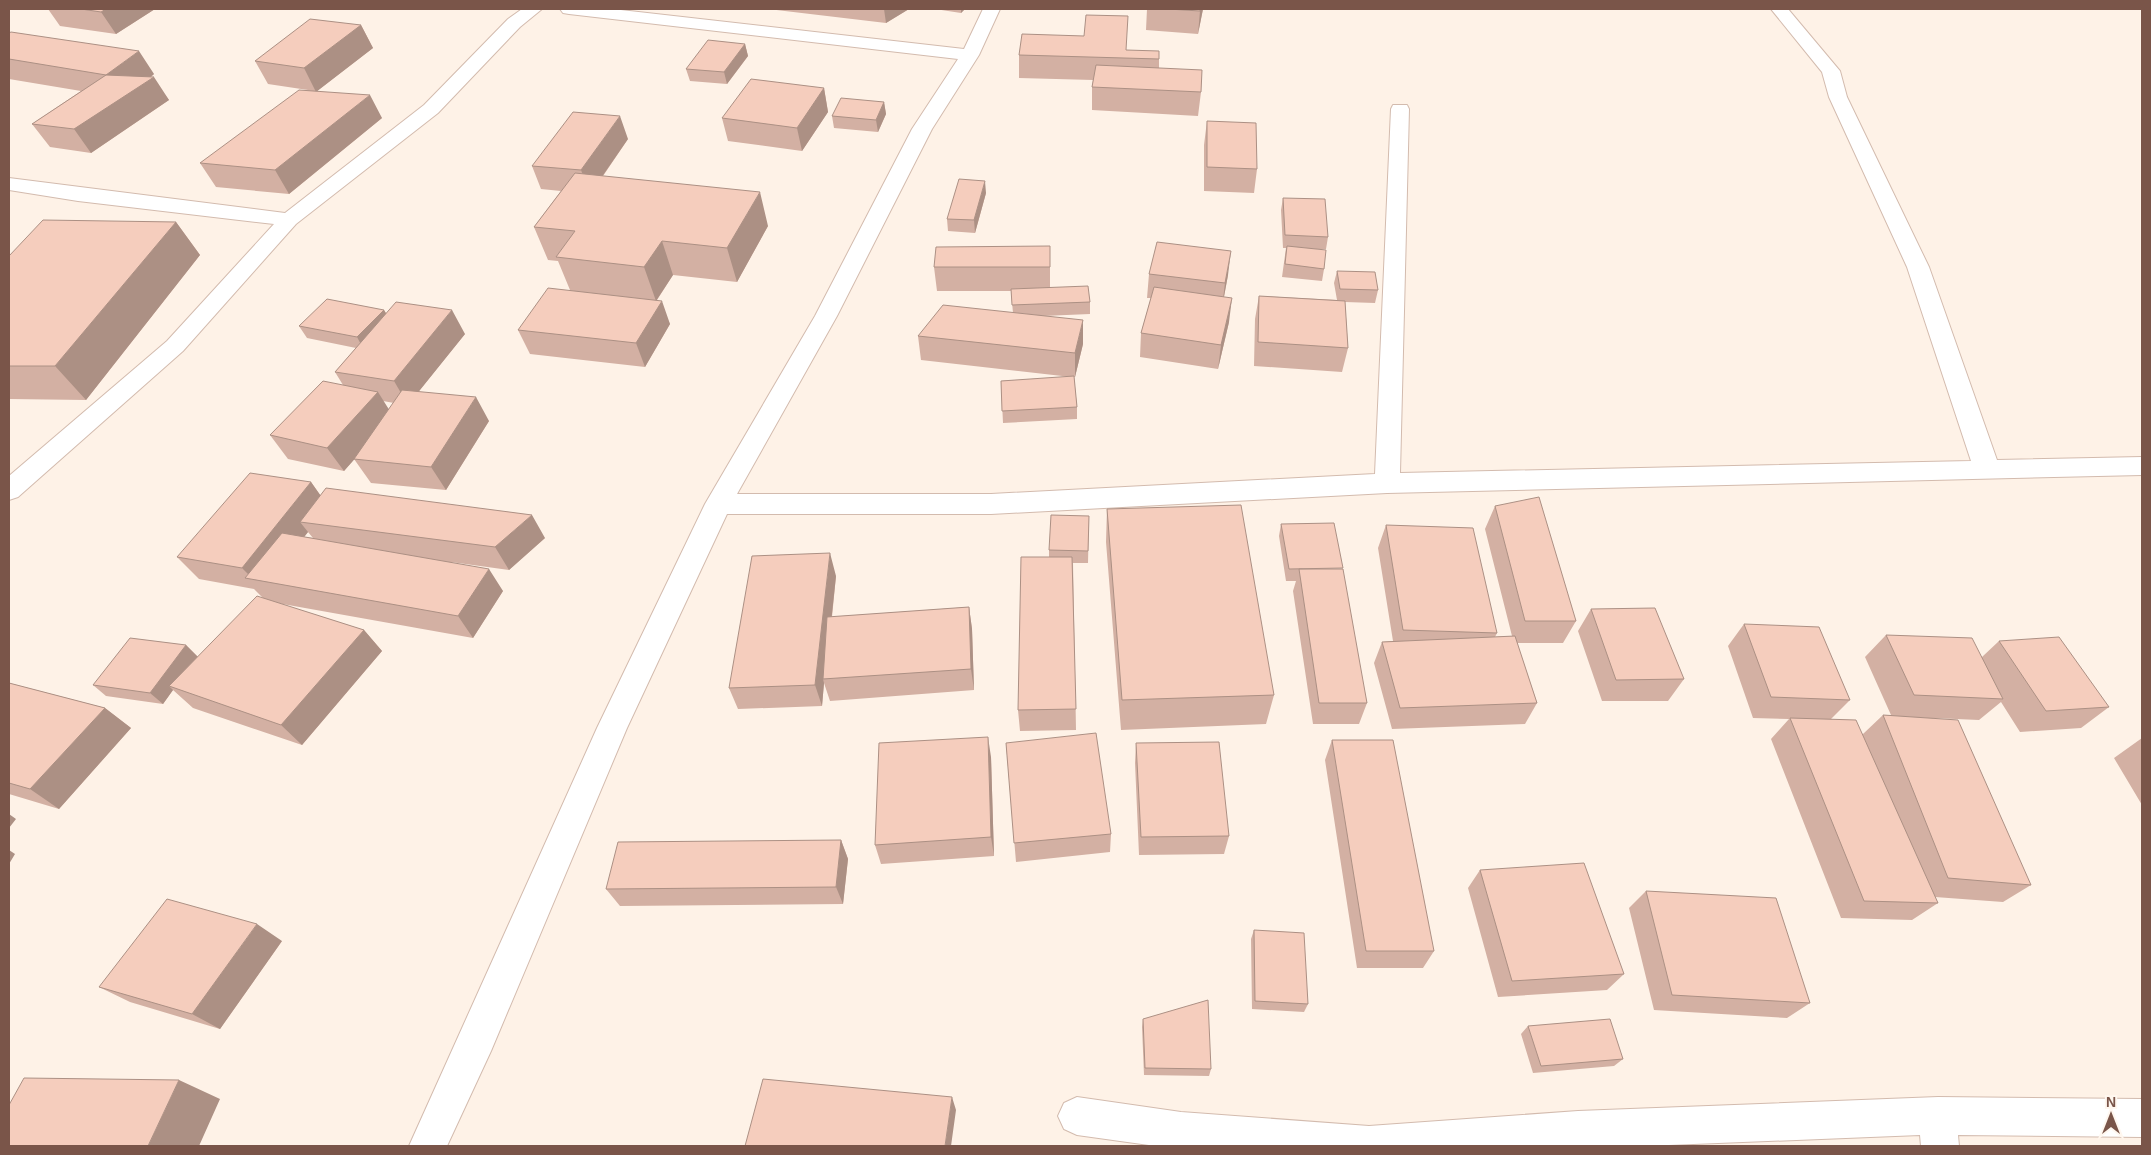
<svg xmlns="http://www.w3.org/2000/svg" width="2151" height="1155" font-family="Arial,sans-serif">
  <rect width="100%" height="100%" fill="#fef2e7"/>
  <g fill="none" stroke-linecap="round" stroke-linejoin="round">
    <!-- street casing -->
    <g stroke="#d3bbae" stroke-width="2">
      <path id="street" d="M 522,9 L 542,9 L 520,27 L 438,113 L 296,224 L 183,351 L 18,497 L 9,500 L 9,476 L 167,341 L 274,224 L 78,201 L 9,190 L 9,178 L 285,213 L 424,105 L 508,19 Z
        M 560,9 L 612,9 L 964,49 L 983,9 L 1000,9 L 979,55 L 932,129 L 837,316 L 737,494 L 991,494 L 1375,474 L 1391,109 L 1393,105 L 1407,105 L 1409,109 L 1400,473 L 1971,461 L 1907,267 L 1829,97 L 1822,72 L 1771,9 L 1788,9 L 1840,71 L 1847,97 L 1929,267 L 1997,460 L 2142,457 L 2142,475 L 1387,493 L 991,514 L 727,514 L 627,728 L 491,1051 L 447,1146 L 409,1146 L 597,728 L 705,504 L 815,316 L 912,129 L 958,59 L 569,14 L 563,13 Z
        M 1077,1097 L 1181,1112 L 1369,1126 L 1578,1111 L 1938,1097 L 2142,1099 L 2142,1137 L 1958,1135 L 1959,1146 L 1921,1146 L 1920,1135 L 1644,1146 L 1156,1146 L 1077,1135 L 1064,1129 L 1058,1116 L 1064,1103 Z"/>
    </g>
    <!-- street -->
    <use href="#street" fill="#fff" fill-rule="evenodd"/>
  </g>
  <!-- wall -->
  <path fill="#d3b0a3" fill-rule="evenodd" d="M 48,9 L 155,9 L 116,34 L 60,26 Z
    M 768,9 L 909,9 L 886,23 Z
    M 935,9 L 965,9 L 961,13 Z
    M 1147,9 L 1203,9 L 1198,34 L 1146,30 Z
    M 361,25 L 373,48 L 317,91 L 382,118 L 289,194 L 216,187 L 200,163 L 308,90 L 268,84 L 255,61 Z
    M 9,33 L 154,74 L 151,77 L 169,100 L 91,153 L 50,147 L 32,124 L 81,91 L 9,79 Z
    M 745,44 L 748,56 L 727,84 L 690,81 L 686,69 Z
    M 1127,50 L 1159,59 L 1159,68 L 1201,92 L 1198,116 L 1092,110 L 1092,87 L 1093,80 L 1019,78 L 1019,55 Z
    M 824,88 L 828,112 L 802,151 L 728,141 L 722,118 Z
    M 884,102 L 886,114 L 878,132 L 834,128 L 832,116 Z
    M 1207,121 L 1257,169 L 1254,193 L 1204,191 L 1204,145 Z
    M 628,139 L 603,176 L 768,226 L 737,282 L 673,275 L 657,300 L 670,324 L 645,367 L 530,354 L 518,330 L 570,290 L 558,261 L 548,260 L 534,227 L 561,191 L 541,189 L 532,166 Z
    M 986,193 L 975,233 L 948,231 L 947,219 Z
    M 1283,198 L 1328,237 L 1326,249 L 1314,249 L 1324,269 L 1322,281 L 1282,277 L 1286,248 L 1283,248 L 1281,210 Z
    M 176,222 L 200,255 L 86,400 L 9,399 L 9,256 Z
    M 1050,246 L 1050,287 L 1090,302 L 1090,314 L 1043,316 L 1083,344 L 1075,377 L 1074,377 L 1077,407 L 1077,419 L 1003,423 L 1001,381 L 1071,377 L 921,360 L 918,336 L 1013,313 L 1011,291 L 937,291 L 934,267 Z
    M 1337,271 L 1378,290 L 1375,303 L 1345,302 L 1348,348 L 1342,372 L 1254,366 L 1255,319 L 1259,296 L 1337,300 L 1334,283 Z
    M 1149,274 L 1228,275 L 1224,297 L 1229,322 L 1218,369 L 1140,357 L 1141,333 L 1151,298 L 1147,298 Z
    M 384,310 L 386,313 L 465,334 L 418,392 L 489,421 L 446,490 L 371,483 L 354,459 L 344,471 L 288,459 L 270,435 L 343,385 L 335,372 L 356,348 L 307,338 L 299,326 ZM 383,401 L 394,403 L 389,410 Z
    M 311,482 L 320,495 L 545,538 L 509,570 L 451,562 L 503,591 L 473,638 L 277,603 L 364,630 L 382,651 L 302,745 L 193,708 L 173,690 L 163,704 L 106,696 L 93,685 L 186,645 L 198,657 L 196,659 L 263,598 L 254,589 L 199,579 L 177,557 ZM 308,532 L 313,538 L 304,537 Z
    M 1495,506 L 1576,621 L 1563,643 L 1517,643 L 1537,703 L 1525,724 L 1392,729 L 1374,663 L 1382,642 L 1393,641 L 1378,548 L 1386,525 L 1497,633 L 1495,637 L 1512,636 L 1485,529 Z
    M 1107,509 L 1274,695 L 1266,724 L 1121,730 L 1106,542 Z
    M 1089,516 L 1088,563 L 1073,563 L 1076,730 L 1020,731 L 1018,710 L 1049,557 L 1049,550 Z
    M 1281,524 L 1367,703 L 1359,724 L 1313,724 L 1293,591 L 1296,581 L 1286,581 L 1279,536 Z
    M 836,576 L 832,617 L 969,607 L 972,629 L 974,690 L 830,701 L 824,683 L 822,706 L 738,709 L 729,688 Z
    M 1591,609 L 1684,679 L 1668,701 L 1602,701 L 1578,631 Z
    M 1744,624 L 1850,700 L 1831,719 L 1863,734 L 1883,715 L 1891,715 L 1865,657 L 1886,635 L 1982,657 L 1999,641 L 2109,707 L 2081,728 L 2020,732 L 2001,702 L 1979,720 L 1933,718 L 2031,885 L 2003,902 L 1935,897 L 1938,903 L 1912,920 L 1841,918 L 1771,739 L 1789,719 L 1753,718 L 1728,646 Z
    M 9,683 L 105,708 L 131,728 L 59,809 L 9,794 Z
    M 2142,738 L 2142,805 L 2114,758 Z
    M 1332,740 L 1434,951 L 1423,968 L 1357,968 L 1325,760 Z
    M 1006,743 L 1111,834 L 1110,852 L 1016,862 Z
    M 1136,743 L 1229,836 L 1224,854 L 1139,855 L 1135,763 Z
    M 991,757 L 994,856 L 881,864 L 875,845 Z
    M 841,840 L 848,859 L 843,904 L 620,906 L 606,889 Z
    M 1480,870 L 1624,974 L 1607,990 L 1498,997 L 1468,888 Z
    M 1646,891 L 1810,1003 L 1787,1018 L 1654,1010 L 1629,908 Z
    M 1254,930 L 1308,1004 L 1304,1012 L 1252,1009 L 1251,939 Z
    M 282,941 L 220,1029 L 130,1002 L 99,987 Z
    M 1143,1019 L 1211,1069 L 1209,1076 L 1144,1075 L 1142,1027 Z
    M 1528,1026 L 1623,1059 L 1614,1066 L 1533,1073 L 1521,1034 Z"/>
  <!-- shaded-wall -->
  <path fill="#ac9084" d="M 106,9 L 155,9 L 116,34 L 101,12 Z
    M 884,9 L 909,9 L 886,23 Z
    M 961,9 L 965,9 L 961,13 Z
    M 1200,9 L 1203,9 L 1198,34 L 1200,11 Z
    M 361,25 L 373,48 L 316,92 L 304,68 Z
    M 745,44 L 748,56 L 727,84 L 724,72 Z
    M 139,51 L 154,74 L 131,92 L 154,77 L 169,100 L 91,153 L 74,129 L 106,75 Z
    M 824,88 L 828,112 L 802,151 L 797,128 Z
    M 370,95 L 382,118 L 289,194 L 275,170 Z
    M 884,102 L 886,114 L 878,132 L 876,120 Z
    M 620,116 L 628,139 L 590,194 L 581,170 Z
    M 985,181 L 986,193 L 975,233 L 974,220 Z
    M 760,192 L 768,226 L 737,282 L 727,248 Z
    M 176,222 L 200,255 L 86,400 L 55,366 Z
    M 662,241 L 673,275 L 656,301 L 644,267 Z
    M 1231,251 L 1228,275 L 1222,307 L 1225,283 Z
    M 1232,298 L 1229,322 L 1218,369 L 1221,345 Z
    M 662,301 L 670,324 L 645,367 L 636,343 Z
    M 384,310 L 391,322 L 364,350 L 357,337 Z
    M 452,310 L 465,334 L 408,405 L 394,381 Z
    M 1083,320 L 1083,344 L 1075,377 L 1075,353 Z
    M 378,392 L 393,416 L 344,471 L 327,448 Z
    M 476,397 L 489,421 L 446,490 L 431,467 Z
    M 311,482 L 328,506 L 300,522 L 308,532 L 269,582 L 253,579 L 242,568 Z
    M 532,515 L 545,538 L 509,570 L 495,547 Z
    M 830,553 L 836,576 L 825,679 L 823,679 L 824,683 L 822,706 L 815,685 Z
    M 489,569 L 503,591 L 473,638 L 458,616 Z
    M 969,607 L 972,629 L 974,690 L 971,669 Z
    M 364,630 L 382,651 L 302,745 L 281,725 Z
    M 186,645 L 198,657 L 174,688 L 169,686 L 173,690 L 163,704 L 150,693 Z
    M 105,708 L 131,728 L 59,809 L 30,789 Z
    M 988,737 L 991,757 L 994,856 L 991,837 Z
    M 9,814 L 16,819 L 9,828 Z
    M 841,840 L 848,859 L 843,904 L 836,887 Z
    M 9,850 L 15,854 L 9,864 Z
    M 257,924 L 282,941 L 220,1029 L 192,1014 Z
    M 179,1080 L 220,1099 L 199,1146 L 148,1146 Z
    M 952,1097 L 956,1110 L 951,1146 L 945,1146 Z"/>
  <!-- building -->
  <path fill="#f5cdbd" stroke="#ac9084" d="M 81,9 L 106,9 L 101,12 Z
    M 1168,9 L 1200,9 L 1200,11 Z
    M 1086,15 L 1128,16 L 1126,50 L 1159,51 L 1159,59 L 1019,55 L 1022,34 L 1084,36 Z
    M 310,19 L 361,25 L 304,68 L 255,61 Z
    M 11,32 L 139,51 L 106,75 L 154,77 L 74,129 L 32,124 L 106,75 L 9,59 L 9,33 Z
    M 708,40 L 745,44 L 724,72 L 686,69 Z
    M 1096,65 L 1202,70 L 1201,92 L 1092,87 Z
    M 751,79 L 824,88 L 797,128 L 722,118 Z
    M 299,90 L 370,95 L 275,170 L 200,163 Z
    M 841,98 L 884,102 L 876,120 L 832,116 Z
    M 573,112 L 620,116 L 581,170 L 532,166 Z
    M 1207,121 L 1256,123 L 1257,169 L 1207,167 Z
    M 575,173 L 760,192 L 727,248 L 662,241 L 644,267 L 556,257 L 575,231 L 534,227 Z
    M 959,179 L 985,181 L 974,220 L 947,219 Z
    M 1283,198 L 1325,199 L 1328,237 L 1285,235 Z
    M 43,220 L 176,222 L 55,366 L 9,366 L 9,256 Z
    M 1157,242 L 1231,251 L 1225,283 L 1149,274 Z
    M 1050,246 L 1050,267 L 934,267 L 936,247 Z
    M 1287,246 L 1326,250 L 1324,269 L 1285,264 Z
    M 1337,271 L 1375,272 L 1378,290 L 1340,289 Z
    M 1088,286 L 1090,302 L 1012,305 L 1011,289 Z
    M 1154,287 L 1232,298 L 1221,345 L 1141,333 Z
    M 548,288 L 662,301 L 636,343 L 518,330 Z
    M 1259,296 L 1345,301 L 1348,348 L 1258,342 Z
    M 327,299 L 384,310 L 357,337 L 299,326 Z
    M 396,302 L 452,310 L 394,381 L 335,372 Z
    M 943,305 L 1083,320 L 1075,353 L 918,336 Z
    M 1074,376 L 1077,407 L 1002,411 L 1001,381 Z
    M 323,381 L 378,392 L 327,448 L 270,435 Z
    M 402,390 L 476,397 L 431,467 L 354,459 Z
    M 250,473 L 311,482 L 242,568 L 177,557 Z
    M 326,488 L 532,515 L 495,547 L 300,522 Z
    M 1539,497 L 1576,621 L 1525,621 L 1495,506 Z
    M 1241,505 L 1274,695 L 1122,700 L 1107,509 Z
    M 1051,515 L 1089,516 L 1088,551 L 1049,550 Z
    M 1334,523 L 1343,568 L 1289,569 L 1281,524 Z
    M 1386,525 L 1473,528 L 1497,633 L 1403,630 Z
    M 282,533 L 489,569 L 458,616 L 245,578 Z
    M 830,553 L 815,685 L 729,688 L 752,556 Z
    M 1021,557 L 1072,557 L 1076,709 L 1018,710 Z
    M 1299,569 L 1343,569 L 1367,703 L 1319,703 Z
    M 257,596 L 364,630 L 281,725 L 169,686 Z
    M 969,607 L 971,669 L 823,679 L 827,617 Z
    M 1655,608 L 1684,679 L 1616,680 L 1591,609 Z
    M 1744,624 L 1819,627 L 1850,700 L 1771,697 Z
    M 1886,635 L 1972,638 L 2003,699 L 1914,695 Z
    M 1515,636 L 1537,703 L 1400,708 L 1382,642 Z
    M 2059,637 L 2109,707 L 2046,711 L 1999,641 Z
    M 130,638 L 186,645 L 150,693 L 93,685 Z
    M 9,683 L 105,708 L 30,789 L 9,783 Z
    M 1883,715 L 1958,720 L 2031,885 L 1948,878 Z
    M 1790,718 L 1856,720 L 1938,903 L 1864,901 Z
    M 1096,733 L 1111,834 L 1014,843 L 1006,743 Z
    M 988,737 L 991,837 L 875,845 L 879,743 Z
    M 1332,740 L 1393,740 L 1434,951 L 1366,951 Z
    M 1219,742 L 1229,836 L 1141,837 L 1136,743 Z
    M 841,840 L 836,887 L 606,889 L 618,842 Z
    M 1584,863 L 1624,974 L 1512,981 L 1480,870 Z
    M 1646,891 L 1776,898 L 1810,1003 L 1672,995 Z
    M 167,899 L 257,924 L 192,1014 L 99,987 Z
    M 1254,930 L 1304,933 L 1308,1004 L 1255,1001 Z
    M 1208,1000 L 1211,1069 L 1145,1068 L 1143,1019 Z
    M 1610,1019 L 1623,1059 L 1541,1066 L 1528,1026 Z
    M 24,1078 L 179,1080 L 148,1146 L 9,1146 L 9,1105 Z
    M 763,1079 L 952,1097 L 945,1146 L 745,1146 Z"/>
  <!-- border -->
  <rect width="2151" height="1155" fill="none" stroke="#7a5549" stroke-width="20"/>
  <!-- north arrow -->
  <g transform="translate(2111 1115)" stroke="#fff7ef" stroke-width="4" paint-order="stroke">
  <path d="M0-4L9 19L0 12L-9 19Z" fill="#7a5549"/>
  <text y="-8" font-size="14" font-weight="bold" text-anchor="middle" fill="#7a5549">N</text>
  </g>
</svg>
